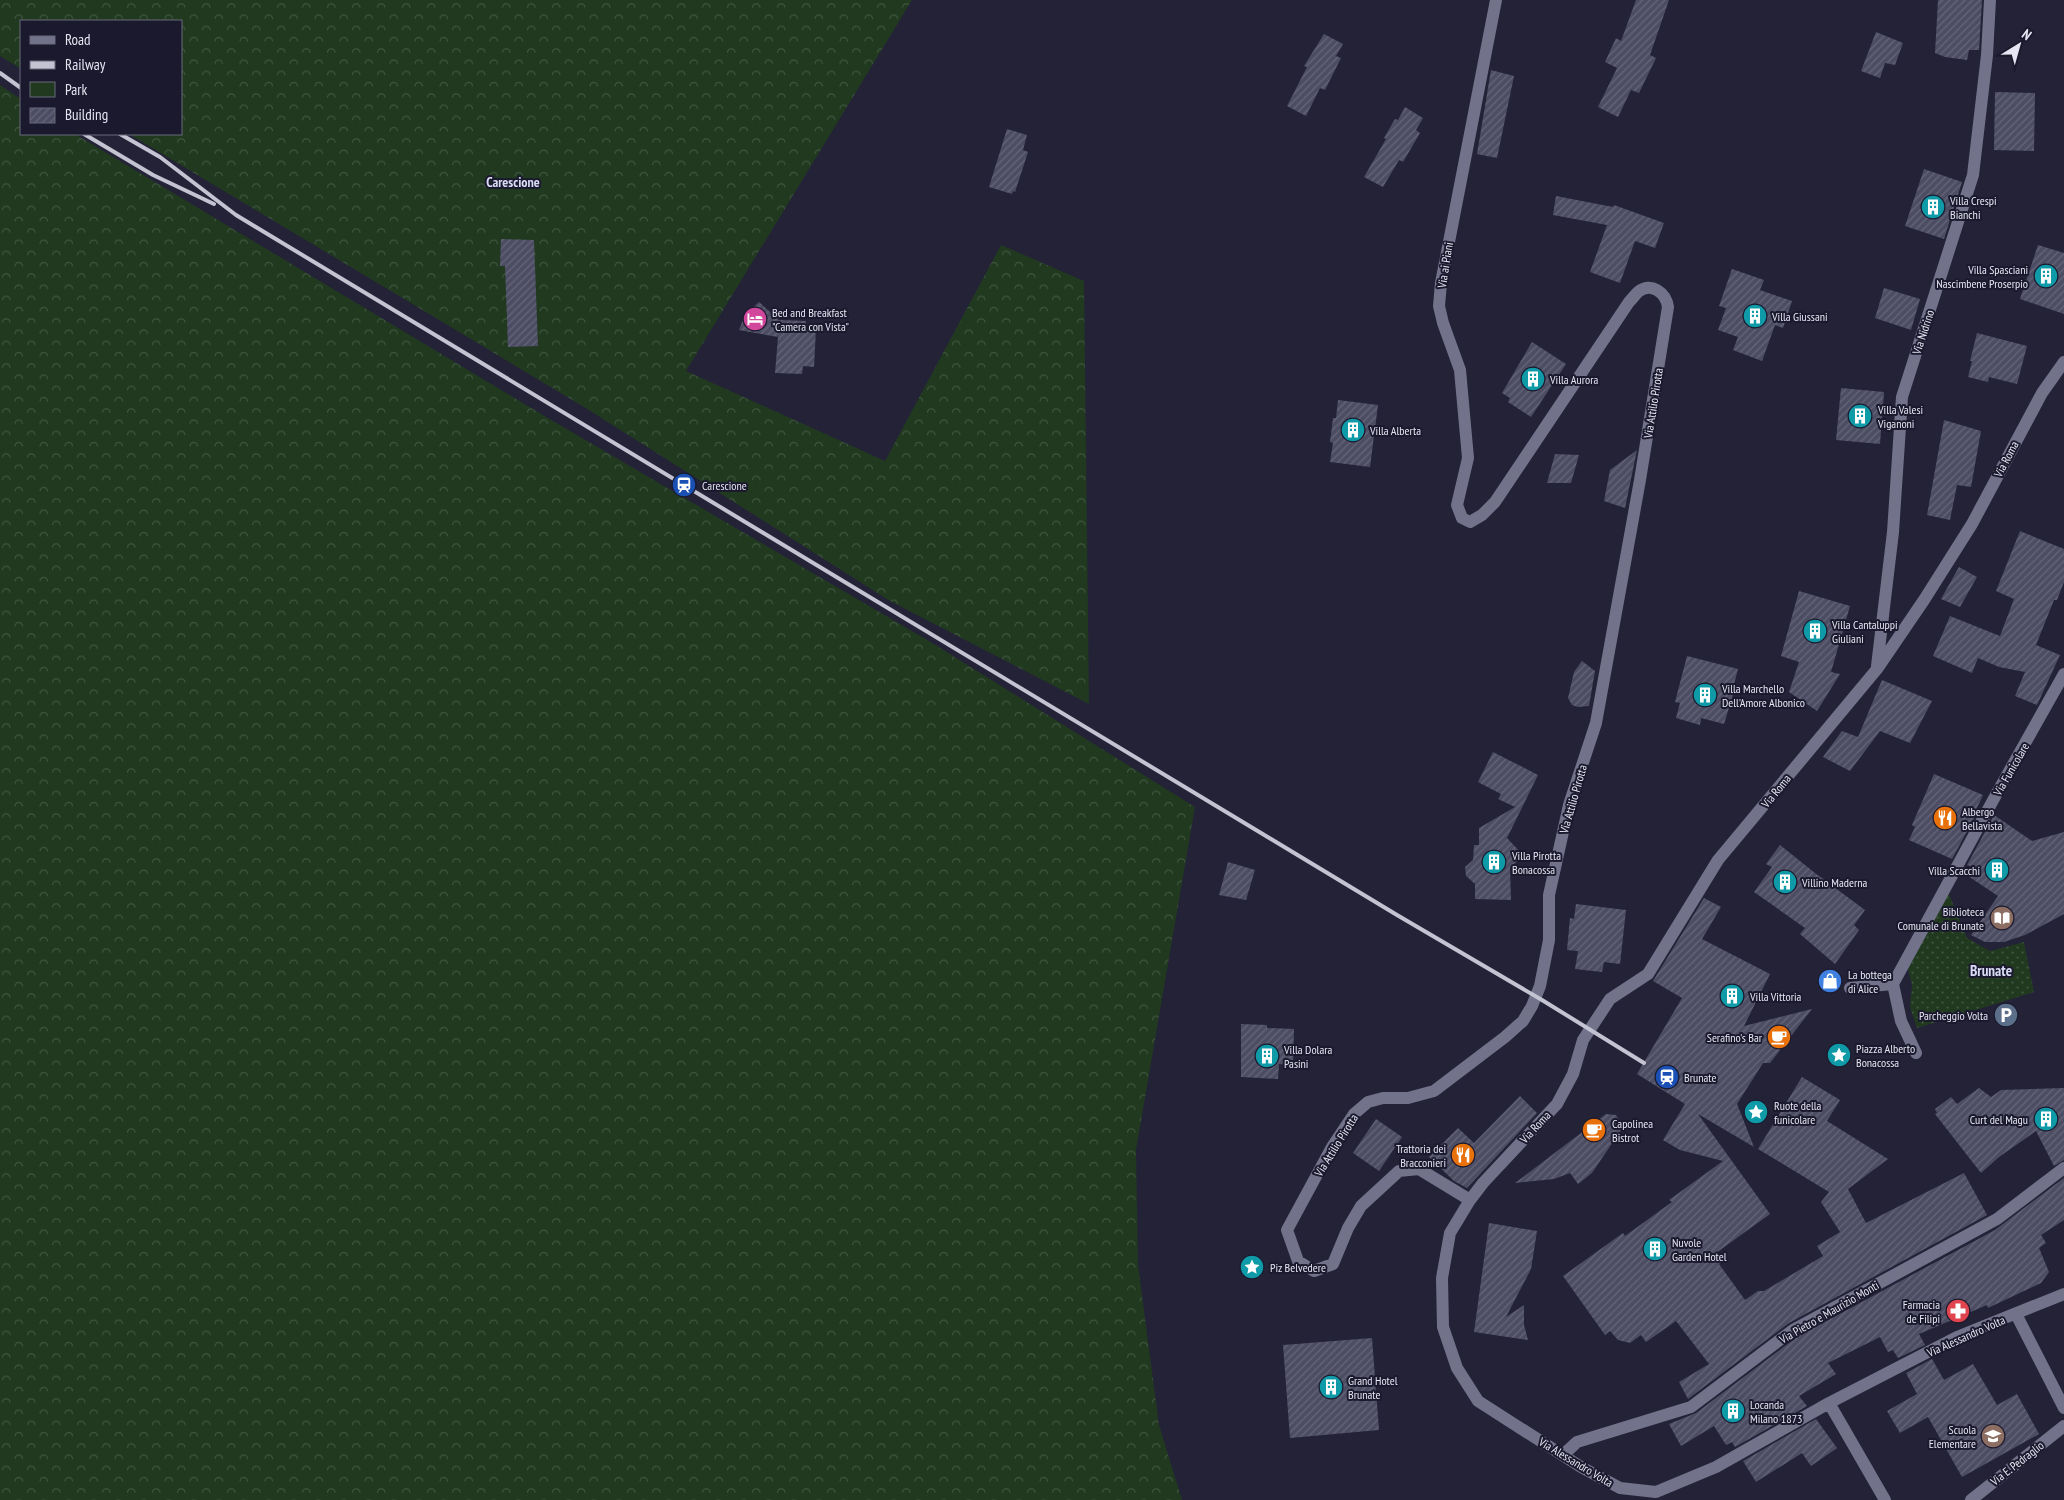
<svg xmlns="http://www.w3.org/2000/svg" width="2064" height="1500" font-family="'PT Sans Narrow',sans-serif">
  <defs>
    <pattern id="green-dots" width="8" height="8" patternUnits="userSpaceOnUse" patternTransform="scale(1.25)"><rect width="8" height="8" fill="#20391f"/><path d="M2 2h.1M6 6h.1" fill="none" stroke="#405640" stroke-width="1.8" stroke-linecap="round"/></pattern>
    <pattern id="forest-crowns" width="20" height="18" patternUnits="userSpaceOnUse" patternTransform="scale(1.25)"><rect width="20" height="18" fill="#20391f"/><path d="M2 6a3 3 0 1 1 6 0M12 15a3 3 0 1 1 6 0" fill="none" stroke="#405640"/></pattern>
    <pattern id="building-hatch" width="6" height="6" patternUnits="userSpaceOnUse" patternTransform="scale(1.25)"><rect width="6" height="6" fill="#4c4c63"/><path d="M-1 1l2-2M0 6l6-6M5 7l2-2" fill="none" stroke="#66667a"/></pattern>
  </defs>
  <rect width="100%" height="100%" fill="#232237"/>
  <!-- green -->
  <path fill="url(#green-dots)" d="M 1948,892 L 1967,938 L 1990,951 L 2024,942 L 2034,992 L 1917,1028 L 1910,1007 L 1912,985 L 1908,969 Z"/>
  <!-- forest -->
  <path fill="url(#forest-crowns)" d="M 0,0 L 912,0 L 686,371 L 885,461 L 1001,245 L 1084,281 L 1089,704 L 890,601 L 584,407 L 129,134 L 181,134 L 181,21 L 21,21 L 21,69 L 0,56 Z
    M 0,85 L 21,99 L 21,134 L 75,134 L 553,421 L 929,641 L 1195,807 L 1136,1150 L 1138,1265 L 1159,1425 L 1182,1500 L 0,1500 Z"/>
  <!-- building -->
  <path fill="url(#building-hatch)" d="M 1636,0 L 1669,0 L 1650,55 L 1656,58 L 1639,93 L 1631,90 L 1618,117 L 1598,107 L 1617,68 L 1605,62 L 1616,38 L 1621,41 Z
    M 1938,0 L 1982,0 L 1979,50 L 1969,50 L 1967,60 L 1945,57 L 1935,53 Z
    M 1876,32 L 1903,43 L 1895,65 L 1885,63 L 1880,78 L 1861,71 Z
    M 1324,34 L 1343,44 L 1336,56 L 1341,58 L 1325,90 L 1320,88 L 1306,116 L 1287,106 L 1307,67 L 1304,66 Z
    M 1491,70 L 1514,76 L 1497,158 L 1477,154 Z
    M 1995,92 L 2035,93 L 2034,151 L 1994,150 Z
    M 1405,107 L 1423,118 L 1416,130 L 1420,133 L 1403,162 L 1399,160 L 1383,187 L 1364,177 L 1386,139 L 1384,138 L 1395,119 L 1398,120 Z
    M 1007,129 L 1027,135 L 1023,150 L 1028,152 L 1015,192 L 1013,191 L 1012,194 L 989,187 Z
    M 1924,169 L 1962,182 L 1944,239 L 1905,226 Z
    M 1556,196 L 1613,207 L 1614,205 L 1664,223 L 1655,248 L 1635,241 L 1620,283 L 1590,272 L 1607,225 L 1553,215 Z
    M 501,239 L 534,240 L 538,346 L 508,347 L 505,266 L 500,266 Z
    M 2038,245 L 2064,253 L 2064,314 L 2020,299 Z
    M 1732,269 L 1764,280 L 1760,290 L 1792,301 L 1783,328 L 1775,325 L 1762,361 L 1733,350 L 1738,337 L 1718,330 L 1726,308 L 1719,306 Z
    M 1884,288 L 1920,299 L 1911,330 L 1875,318 Z
    M 759,302 L 779,320 L 806,321 L 806,327 L 816,328 L 814,367 L 803,366 L 802,374 L 775,373 L 778,337 L 739,330 L 745,315 Z
    M 1977,333 L 2027,346 L 2017,384 L 1989,377 L 1988,382 L 1968,377 L 1972,361 L 1970,361 Z
    M 1532,342 L 1566,364 L 1531,417 L 1508,402 L 1510,398 L 1502,393 Z
    M 1841,388 L 1884,392 L 1880,444 L 1836,440 Z
    M 1338,400 L 1378,405 L 1370,467 L 1330,462 L 1333,443 L 1330,442 L 1333,418 L 1336,418 Z
    M 1944,420 L 1981,431 L 1971,487 L 1957,485 L 1950,520 L 1927,515 Z
    M 1637,450 L 1625,508 L 1604,501 L 1610,470 Z
    M 1555,454 L 1579,455 L 1571,483 L 1547,483 Z
    M 2020,531 L 2064,549 L 2064,582 L 2057,600 L 2054,600 L 2036,645 L 2060,655 L 2037,705 L 2015,696 L 2025,672 L 1999,667 L 1978,658 L 1972,673 L 1933,656 L 1950,616 L 2000,636 L 2014,599 L 1996,591 Z
    M 1959,567 L 1977,577 L 1960,607 L 1941,599 Z
    M 1799,591 L 1850,606 L 1831,672 L 1840,674 L 1817,711 L 1789,692 L 1799,662 L 1781,656 Z
    M 1687,656 L 1738,669 L 1733,688 L 1735,688 L 1724,724 L 1701,718 L 1700,725 L 1676,718 L 1680,703 L 1675,702 Z
    M 1582,661 L 1595,671 L 1589,706 L 1578,707 L 1572,705 L 1568,698 L 1574,672 Z
    M 1882,680 L 1932,701 L 1910,743 L 1880,731 L 1850,771 L 1823,757 L 1842,731 L 1858,737 Z
    M 1493,752 L 1538,775 L 1507,838 L 1524,856 L 1510,867 L 1511,900 L 1475,899 L 1475,884 L 1466,876 L 1465,867 L 1473,860 L 1474,845 L 1479,845 L 1479,828 L 1515,807 L 1498,799 L 1501,794 L 1478,782 Z
    M 1934,774 L 1983,795 L 1976,810 L 1978,811 L 1952,859 L 1909,840 L 1915,827 L 1912,825 Z
    M 1994,815 L 2032,841 L 2064,832 L 2064,914 L 2025,935 L 2004,942 L 1985,942 L 1971,935 L 1998,896 L 1968,876 L 1973,867 L 1967,865 Z
    M 1780,845 L 1815,873 L 1865,910 L 1854,925 L 1859,930 L 1835,964 L 1800,934 L 1805,928 L 1754,892 L 1772,867 L 1766,864 Z
    M 1228,862 L 1255,870 L 1246,900 L 1219,895 Z
    M 1704,898 L 1721,907 L 1702,939 L 1770,974 L 1744,1026 L 1812,1009 L 1770,1063 L 1763,1063 L 1737,1104 L 1754,1147 L 1698,1114 L 1770,1214 L 1716,1253 L 1723,1261 L 1719,1264 L 1745,1300 L 1758,1291 L 1764,1291 L 1823,1256 L 1817,1246 L 1840,1232 L 1821,1202 L 1829,1192 L 1758,1149 L 1802,1077 L 1840,1100 L 1827,1121 L 1888,1159 L 1848,1189 L 1866,1223 L 1964,1173 L 1987,1215 L 1789,1323 L 1688,1399 L 1679,1382 L 1709,1364 L 1676,1321 L 1646,1342 L 1641,1335 L 1630,1343 L 1618,1340 L 1610,1331 L 1605,1335 L 1563,1276 L 1623,1233 L 1625,1236 L 1672,1202 L 1669,1200 L 1723,1161 L 1680,1150 L 1663,1140 L 1685,1104 L 1637,1074 L 1682,998 L 1653,981 Z
    M 1576,904 L 1626,910 L 1620,964 L 1604,962 L 1602,972 L 1575,969 L 1578,951 L 1567,950 L 1570,918 L 1574,919 Z
    M 1241,1024 L 1267,1025 L 1267,1028 L 1294,1029 L 1293,1065 L 1279,1064 L 1278,1079 L 1241,1077 Z
    M 1979,1088 L 1991,1097 L 2001,1090 L 2064,1088 L 2064,1160 L 2054,1166 L 2036,1131 L 1999,1157 L 1981,1173 L 1935,1114 L 1937,1113 L 1935,1109 L 1951,1097 L 1957,1104 Z
    M 1520,1096 L 1537,1113 L 1467,1188 L 1454,1181 L 1429,1157 L 1458,1128 L 1474,1143 Z
    M 1606,1114 L 1616,1115 L 1621,1123 L 1621,1130 L 1592,1173 L 1578,1184 L 1570,1173 L 1554,1179 L 1515,1183 Z
    M 1376,1119 L 1402,1137 L 1379,1171 L 1353,1153 Z
    M 2064,1178 L 2064,1220 L 2041,1235 L 2046,1243 L 2039,1248 L 2049,1272 L 2041,1283 L 1988,1308 L 1987,1305 L 1919,1334 L 1925,1345 L 1898,1358 L 1893,1350 L 1888,1352 L 1880,1337 L 1828,1363 L 1836,1374 L 1799,1396 L 1807,1406 L 1735,1447 L 1732,1442 L 1726,1445 L 1714,1426 L 1681,1446 L 1669,1424 L 1696,1413 L 1797,1337 L 1995,1230 Z
    M 1489,1223 L 1537,1231 L 1531,1269 L 1506,1317 L 1524,1305 L 1524,1325 L 1528,1340 L 1474,1332 Z
    M 1372,1338 L 1379,1430 L 1290,1438 L 1283,1345 Z
    M 1932,1359 L 1944,1380 L 1973,1364 L 1997,1405 L 2017,1394 L 2039,1434 L 1962,1477 L 1928,1417 L 1900,1433 L 1887,1411 L 1917,1394 L 1906,1373 Z
    M 1816,1419 L 1837,1448 L 1811,1466 L 1802,1453 L 1756,1482 L 1743,1461 Z"/>
  <g fill="none" stroke-linecap="round" stroke-linejoin="round">
    <!-- minor -->
    <path stroke="#72728b" stroke-width="12" d="M 2064,362 L 2042,393 L 1972,524 L 1924,600 L 1877,669 L 1718,860 L 1648,974 L 1610,999 L 1583,1040 L 1573,1074 L 1557,1104 L 1483,1183 L 1470,1200 L 1450,1233 L 1442,1278 L 1443,1327 L 1457,1368 L 1478,1401 L 1581,1467 L 1620,1488 L 1656,1492 L 1716,1467 L 1829,1403 L 1957,1337 L 2064,1294
      M 1877,666 L 1893,532 L 1902,397 L 1973,175 L 1987,55 L 1990,0
      M 1850,988 L 1893,984
      M 1916,1053 L 1901,1021 L 1893,984 L 1997,793 L 2064,674
      M 1470,1200 L 1419,1169 L 1399,1171 L 1361,1206 L 1348,1228 L 1333,1264 L 1314,1271 L 1298,1261 L 1287,1230 L 1332,1147 L 1354,1114 L 1368,1102 L 1383,1098 L 1408,1098 L 1434,1091 L 1505,1037 L 1523,1021 L 1532,1006 L 1540,986 L 1549,940 L 1549,895 L 1569,805 L 1596,723 L 1640,480 L 1668,307 C 1666,293 1651,281 1638,292 C 1635,295 1632,299 1629,302 L 1495,502 L 1482,515 L 1470,522 L 1462,518 L 1457,505 L 1468,458 L 1460,370 L 1443,323 L 1439,306 L 1441,283 L 1496,0
      M 2016,1314 L 2064,1408
      M 1829,1403 L 1885,1500
      M 1563,1455 L 1577,1442 L 1691,1407 L 1793,1330 L 1997,1219 L 2064,1168
      M 1971,1500 L 2064,1426"/>
    <!-- rail -->
    <path stroke="#c3c3d2" stroke-width="4" d="M 0,73 L 21,88
      M 84,134 L 153,175 L 214,204
      M 120,134 L 160,157 L 236,215 L 1397,915 L 1542,1000 L 1644,1063"/>
  </g>
  <!-- icons -->
  <defs>
    <g id="building-disc" transform="scale(1.25)"><circle r="9.5" fill="#0f9aa8" stroke="#1a192d"/><path d="M-4-6H4V6H1V3H-1V6H-4ZM-2.5-4.3h1.7v1.8h-1.7ZM.8-4.3h1.7v1.8H.8ZM-2.5-1h1.7V.8h-1.7ZM.8-1h1.7V.8H.8Z" fill="#fff"/></g>
    <g id="hotel-disc" transform="scale(1.25)"><circle r="9.5" fill="#d1479c" stroke="#1a192d"/><path d="M-6-4.5h1.5V1H6V5H4.5V3h-9V5H-6ZM-4 0a1.8 1.8 0 1 1 3.6 0ZM.5 0V-2.5h3Q6-2.5 6 0Z" fill="#fff"/></g>
    <g id="station-disc" transform="scale(1.25)"><circle r="9.5" fill="#1a4fb4" stroke="#1a192d"/><path d="M-3-6H3Q5-6 5-4V2Q5 4 3 4L4.5 6H3L1.5 4h-3L-3 6H-4.5L-3 4Q-5 4-5 2V-4Q-5-6-3-6ZM-3.5-4v3h7v-3ZM-3.5 1v1.5H-2V1ZM2 1v1.5H3.5V1Z" fill="#fff"/></g>
    <g id="restaurant-disc" transform="scale(1.25)"><circle r="9.5" fill="#e8710a" stroke="#1a192d"/><path d="M-5-6h1v4h1v-4h1v4h1v-4h1v5L-1.5 .5V6h-2V.5L-5-1ZM5-6V6H3V1.5H1.5Q1.5-4 5-6Z" fill="#fff"/></g>
    <g id="library-disc" transform="scale(1.25)"><circle r="9.5" fill="#8d6e63" stroke="#1a192d"/><path d="M-6-4Q-3-5.5-.7-3.5V5Q-3 3-6 4ZM6-4Q3-5.5 .7-3.5V5Q3 3 6 4Z" fill="#fff"/></g>
    <g id="shop-disc" transform="scale(1.25)"><circle r="9.5" fill="#3f7fe0" stroke="#1a192d"/><path d="M-5-2.5h2.3a2.7 3.5 0 0 1 5.4 0H5L5.5 6h-11ZM-1.5-2.5h3a1.5 2.3 0 0 0-3 0Z" fill="#fff"/></g>
    <g id="parking-disc" transform="scale(1.25)"><circle r="9.5" fill="#5c6f8a" stroke="#1a192d"/><path d="M-3.5-5.5H1a3.5 3.5 0 0 1 0 7H-1V5.5H-3.5ZM-1-3.4V-.6H.8a1.4 1.4 0 0 0 0-2.8Z" fill="#fff"/></g>
    <g id="cafe-disc" transform="scale(1.25)"><circle r="9.5" fill="#e8710a" stroke="#1a192d"/><path d="M-5.5-4.5H6V0H3Q3 3.5 0 3.5H-2.5Q-5.5 3.5-5.5 0ZM3-3.2v2h1.7v-2ZM-6 4.5H4V6H-6Z" fill="#fff"/></g>
    <g id="sight-disc" transform="scale(1.25)"><circle r="9.5" fill="#0f9aa8" stroke="#1a192d"/><path d="M0-6L1.8-2.2L6-1.7L2.9 1.2L3.7 5.4L0 3.3L-3.7 5.4L-2.9 1.2L-6-1.7L-1.8-2.2Z" fill="#fff"/></g>
    <g id="pharmacy-disc" transform="scale(1.25)"><circle r="9.5" fill="#e0444e" stroke="#1a192d"/><path d="M-2-6h4v4h4v4h-4v4h-4v-4h-4v-4h4Z" fill="#fff"/></g>
    <g id="school-disc" transform="scale(1.25)"><circle r="9.5" fill="#8d6e63" stroke="#1a192d"/><path d="M0-5L7-2L0 1L-7-2ZM-4 1L0 2.5L4 1V4Q0 6-4 4Z" fill="#fff"/></g>
  </defs>
  <g fill-rule="evenodd">
    <use href="#building-disc" x="1933" y="207"/>
    <use href="#building-disc" x="2046" y="276"/>
    <use href="#building-disc" x="1755" y="316"/>
    <use href="#hotel-disc" x="755" y="319"/>
    <use href="#building-disc" x="1533" y="379"/>
    <use href="#building-disc" x="1860" y="416"/>
    <use href="#building-disc" x="1353" y="430"/>
    <use href="#station-disc" x="684" y="485"/>
    <use href="#building-disc" x="1815" y="631"/>
    <use href="#building-disc" x="1705" y="695"/>
    <use href="#restaurant-disc" x="1945" y="818"/>
    <use href="#building-disc" x="1494" y="862"/>
    <use href="#building-disc" x="1997" y="870"/>
    <use href="#building-disc" x="1785" y="882"/>
    <use href="#library-disc" x="2002" y="918"/>
    <use href="#shop-disc" x="1830" y="981"/>
    <use href="#building-disc" x="1732" y="996"/>
    <use href="#parking-disc" x="2006" y="1015"/>
    <use href="#cafe-disc" x="1779" y="1037"/>
    <use href="#sight-disc" x="1839" y="1055"/>
    <use href="#building-disc" x="1267" y="1056"/>
    <use href="#station-disc" x="1667" y="1077"/>
    <use href="#sight-disc" x="1756" y="1112"/>
    <use href="#building-disc" x="2046" y="1119"/>
    <use href="#cafe-disc" x="1594" y="1130"/>
    <use href="#restaurant-disc" x="1463" y="1155"/>
    <use href="#building-disc" x="1655" y="1249"/>
    <use href="#sight-disc" x="1252" y="1267"/>
    <use href="#pharmacy-disc" x="1958" y="1311"/>
    <use href="#building-disc" x="1331" y="1387"/>
    <use href="#building-disc" x="1733" y="1411"/>
    <use href="#school-disc" x="1993" y="1436"/>
  </g>
  <g text-anchor="middle" dominant-baseline="central" stroke-width="4" stroke-linejoin="round" paint-order="stroke">
    <!-- poi labels -->
    <g font-size="12" fill="#e5e5f3" stroke="#1a192d" text-anchor="start">
      <text x="1950" y="200">Villa Crespi<tspan x="1950" dy="14">Bianchi</tspan></text>
      <text x="2028" y="269" text-anchor="end">Villa Spasciani<tspan x="2028" dy="14">Nascimbene Proserpio</tspan></text>
      <text x="772" y="312">Bed and Breakfast<tspan x="772" dy="14">"Camera con Vista"</tspan></text>
      <text x="1772" y="316">Villa Giussani</text>
      <text x="1550" y="379">Villa Aurora</text>
      <text x="1878" y="409">Villa Valesi<tspan x="1878" dy="14">Viganoni</tspan></text>
      <text x="1370" y="430">Villa Alberta</text>
      <text x="702" y="485">Carescione</text>
      <text x="1832" y="624">Villa Cantaluppi<tspan x="1832" dy="14">Giuliani</tspan></text>
      <text x="1722" y="688">Villa Marchello<tspan x="1722" dy="14">Dell'Amore Albonico</tspan></text>
      <text x="1962" y="811">Albergo<tspan x="1962" dy="14">Bellavista</tspan></text>
      <text x="1512" y="855">Villa Pirotta<tspan x="1512" dy="14">Bonacossa</tspan></text>
      <text x="1980" y="870" text-anchor="end">Villa Scacchi</text>
      <text x="1802" y="882">Villino Maderna</text>
      <text x="1984" y="911" text-anchor="end">Biblioteca<tspan x="1984" dy="14">Comunale di Brunate</tspan></text>
      <text x="1848" y="974">La bottega<tspan x="1848" dy="14">di Alice</tspan></text>
      <text x="1750" y="996">Villa Vittoria</text>
      <text x="1988" y="1015" text-anchor="end">Parcheggio Volta</text>
      <text x="1762" y="1037" text-anchor="end">Serafino's Bar</text>
      <text x="1856" y="1048">Piazza Alberto<tspan x="1856" dy="14">Bonacossa</tspan></text>
      <text x="1284" y="1049">Villa Dolara<tspan x="1284" dy="14">Pasini</tspan></text>
      <text x="1684" y="1077">Brunate</text>
      <text x="1774" y="1105">Ruote della<tspan x="1774" dy="14">funicolare</tspan></text>
      <text x="2028" y="1119" text-anchor="end">Curt del Magu</text>
      <text x="1612" y="1123">Capolinea<tspan x="1612" dy="14">Bistrot</tspan></text>
      <text x="1446" y="1148" text-anchor="end">Trattoria dei<tspan x="1446" dy="14">Bracconieri</tspan></text>
      <text x="1672" y="1242">Nuvole<tspan x="1672" dy="14">Garden Hotel</tspan></text>
      <text x="1270" y="1267">Piz Belvedere</text>
      <text x="1940" y="1304" text-anchor="end">Farmacia<tspan x="1940" dy="14">de Filipi</tspan></text>
      <text x="1348" y="1380">Grand Hotel<tspan x="1348" dy="14">Brunate</tspan></text>
      <text x="1750" y="1404">Locanda<tspan x="1750" dy="14">Milano 1873</tspan></text>
      <text x="1976" y="1429" text-anchor="end">Scuola<tspan x="1976" dy="14">Elementare</tspan></text>
    </g>
    <!-- street labels -->
    <g font-size="12" fill="#e5e5f3" stroke="#1a192d">
      <text transform="translate(1445 265) rotate(-81)">Via ai Piani</text>
      <text transform="translate(1923 332) rotate(-72)">Via Nidrino</text>
      <text transform="translate(1653 403) rotate(-81)">Via Attilio Pirotta</text>
      <text transform="translate(2006 459) rotate(-62)">Via Roma</text>
      <text transform="translate(2011 769) rotate(-60)">Via Funicolare</text>
      <text transform="translate(1776 791) rotate(-51)">Via Roma</text>
      <text transform="translate(1573 799) rotate(-74)">Via Attilio Pirotta</text>
      <text transform="translate(1535 1127) rotate(-47)">Via Roma</text>
      <text transform="translate(1336 1145) rotate(-58)">Via Attilio Pirotta</text>
      <text transform="translate(1829 1312) rotate(-30)">Via Pietro e Maurizio Monti</text>
      <text transform="translate(1966 1336) rotate(-24)">Via Alessandro Volta</text>
      <text transform="translate(1576 1462) rotate(31)">Via Alessandro Volta</text>
      <text transform="translate(2017 1463) rotate(-38)">Via E. Pedraglio</text>
    </g>
    <!-- neighbourhood labels -->
    <g font-size="14" font-weight="bold" fill="#dadbf7" stroke="#1a192d">
      <text x="513" y="182">Carescione</text>
    </g>
    <!-- quarter labels -->
    <g font-size="15" font-weight="bold" fill="#dadbf7" stroke="#1a192d">
      <text x="1991" y="970">Brunate</text>
    </g>
  </g>
  <!-- legend -->
  <rect x="20" y="20" width="162" height="115" fill="#1a192d" stroke="#6b6b7c"/>
  <rect x="30" y="36" width="25" height="8" fill="#72728b" stroke="#6b6b7c"/>
  <text x="65" y="45" font-size="15" fill="#e5e5f3">Road</text>
  <rect x="30" y="61" width="25" height="8" fill="#c3c3d2" stroke="#6b6b7c"/>
  <text x="65" y="70" font-size="15" fill="#e5e5f3">Railway</text>
  <rect x="30" y="82" width="25" height="15" fill="#20391f" stroke="#6b6b7c"/>
  <text x="65" y="95" font-size="15" fill="#e5e5f3">Park</text>
  <rect x="30" y="108" width="25" height="15" fill="url(#building-hatch)" stroke="#6b6b7c"/>
  <text x="65" y="120" font-size="15" fill="#e5e5f3">Building</text>
  <!-- north arrow -->
  <g transform="translate(2019 45) rotate(37)" stroke="#1a192d" stroke-width="4" paint-order="stroke">
  <path d="M0-4L9 19L0 12L-9 19Z" fill="#e5e5f3"/>
  <text y="-8" font-size="14" font-weight="bold" text-anchor="middle" fill="#e5e5f3">N</text>
  </g>
</svg>
